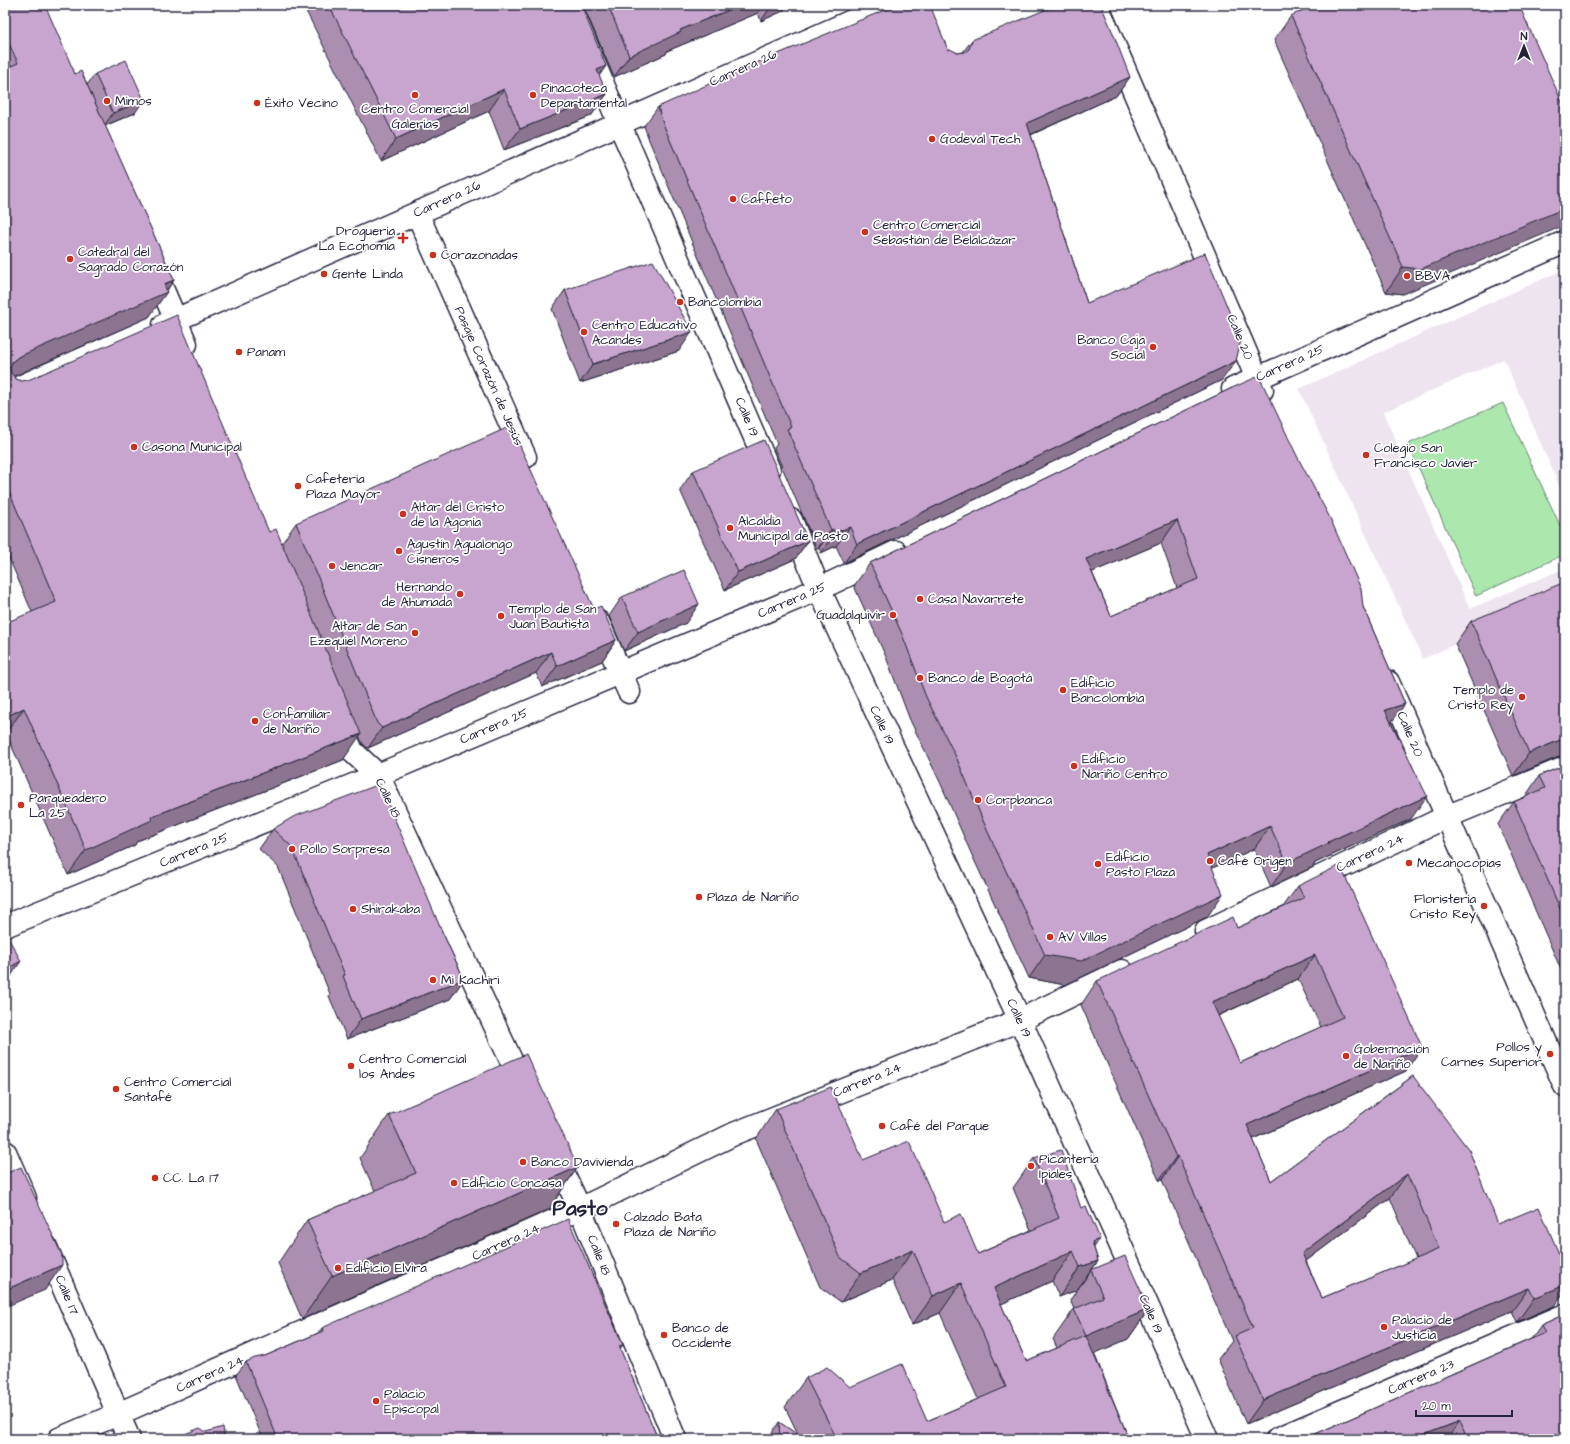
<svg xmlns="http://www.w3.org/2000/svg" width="1570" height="1444" font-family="'Architects Daughter',sans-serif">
  <rect width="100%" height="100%" fill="#fff"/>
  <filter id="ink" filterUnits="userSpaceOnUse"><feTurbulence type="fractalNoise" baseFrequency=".025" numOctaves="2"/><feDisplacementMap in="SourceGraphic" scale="8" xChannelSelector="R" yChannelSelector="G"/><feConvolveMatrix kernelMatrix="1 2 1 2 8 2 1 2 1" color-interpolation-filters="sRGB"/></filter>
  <g filter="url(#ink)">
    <!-- built -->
    <path fill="#eee4f0" d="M 1565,269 L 1565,499 L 1504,359 L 1383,412 L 1470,609 L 1565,568 L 1565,598 L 1455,644 L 1423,659 L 1299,389 Z"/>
    <!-- green -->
    <path fill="#ace7ad" stroke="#678474" d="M 1503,403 L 1565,536 L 1565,554 L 1476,596 L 1408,444 Z"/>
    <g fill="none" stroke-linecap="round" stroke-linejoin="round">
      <!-- minor casing -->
      <g stroke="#22223b" stroke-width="25">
        <path id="minor" d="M 570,5 L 619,123 L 769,470
          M 1097,5 L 1262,390
          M 417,213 L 525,457
          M 153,267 L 186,344
          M 164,325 L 888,5
          M 1233,389 L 1565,242
          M 791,520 L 819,589 L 1020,1020 L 1207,1439
          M 598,622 L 629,692
          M 1388,682 L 1565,1086
          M 339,720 L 352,751 L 378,775 L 524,1088
          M 5,926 L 378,775 L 819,589 L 896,552
          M 1206,931 L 1446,817 L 1565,768
          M 5,1152 L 25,1198
          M 555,1155 L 580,1209 L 675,1439
          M 45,1245 L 129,1439
          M 59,1439 L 118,1414 L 580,1209 L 736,1133 L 1020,1020 L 1122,971
          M 1277,1439 L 1565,1315"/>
      </g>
      <!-- minor -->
      <use href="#minor" stroke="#fff" stroke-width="22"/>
    </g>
    <!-- wall -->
    <path fill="#ac8eb1" stroke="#22223b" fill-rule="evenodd" d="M 5,5 L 87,85 L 95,74 L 135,113 L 105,126 L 174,280 L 149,317 L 14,377 L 16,379 L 269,532 L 282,543 L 296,523 L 594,609 L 616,640 L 602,661 L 542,687 L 536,673 L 368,748 L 363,744 L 359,736 L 343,760 L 137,841 L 135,845 L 68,875 L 6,733 L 32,612 L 5,549 Z
      M 303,5 L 581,5 L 599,76 L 607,94 L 591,116 L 504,150 L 489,111 L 381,161 Z
      M 583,5 L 787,5 L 783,11 L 761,21 L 758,13 L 667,51 L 666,54 L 614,77 Z
      M 1519,5 L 1403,294 L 1386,292 L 1274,40 L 1291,16 Z
      M 972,40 L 1130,77 L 1116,96 L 1031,135 L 1087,303 L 1222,380 L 844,563 L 836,546 L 821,553 L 819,548 L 817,549 L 774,448 L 777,444 L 649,140 L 644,126 L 658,107 L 948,50 L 958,53 L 963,52 Z
      M 565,290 L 679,351 L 580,383 L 552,309 Z
      M 1232,388 L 1363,607 L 1405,704 L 1391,722 L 1411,819 L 1315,863 L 1313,867 L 1271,887 L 1254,849 L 1212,868 L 1207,917 L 1065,985 L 1029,978 L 971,853 L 940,782 L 910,720 L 886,657 L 854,586 L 870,563 ZM 1161,543 L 1177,588 L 1111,616 L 1092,572 Z
      M 693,471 L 808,541 L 795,559 L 725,590 L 680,490 Z
      M 622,597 L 686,623 L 624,651 L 609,616 Z
      M 1471,621 L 1561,756 L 1513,776 L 1455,644 Z
      M 1565,765 L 1565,979 L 1498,824 L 1514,802 L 1525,797 L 1539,776 Z
      M 273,829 L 440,927 L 464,979 L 450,999 L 347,1039 L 329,996 L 330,994 L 278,867 L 259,849 Z
      M 1298,886 L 1406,1071 L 1253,1139 L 1271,1181 L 1413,1076 L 1498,1224 L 1554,1306 L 1517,1322 L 1512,1311 L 1246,1424 L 1218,1359 L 1232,1341 L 1162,1180 L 1159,1180 L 1081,1005 L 1097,981 L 1237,928 L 1283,907 ZM 1298,979 L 1321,1027 L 1240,1063 L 1218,1016 ZM 1390,1198 L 1416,1259 L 1322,1298 L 1306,1261 Z
      M 776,1109 L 863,1160 L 944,1222 L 978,1254 L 1031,1230 L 1013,1188 L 1034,1158 L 1094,1248 L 1098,1261 L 1077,1290 L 1059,1297 L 1052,1281 L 1001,1304 L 1026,1361 L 1057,1348 L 1053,1339 L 1074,1309 L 1070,1300 L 1091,1270 L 1149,1309 L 1128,1339 L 1094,1353 L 1129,1439 L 768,1439 L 779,1422 L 799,1436 L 785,1407 L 806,1378 L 850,1387 L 927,1421 L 978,1399 L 940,1313 L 912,1325 L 892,1280 L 841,1302 L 820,1287 L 756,1139 Z
      M 389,1115 L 578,1167 L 548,1210 L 302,1319 L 278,1263 L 307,1220 L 375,1191 L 360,1158 Z
      M 1565,1314 L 1565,1439 L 1304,1439 L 1531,1339 L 1541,1325 Z
      M 322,1328 L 623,1345 L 620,1349 L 658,1439 L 263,1439 L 236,1375 L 246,1362 L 265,1356 L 318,1333 Z"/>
    <!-- shaded-wall -->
    <path fill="#8c7490" stroke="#22223b" d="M 741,5 L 764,5 L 758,13 L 667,51 L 666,54 L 614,77 L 629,56 L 680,30 Z
      M 772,5 L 787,5 L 783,11 L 761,21 Z
      M 606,66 L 591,88 L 597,70 Z
      M 1130,77 L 1116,96 L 1014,142 L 1027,123 Z
      M 504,89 L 489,111 L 381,161 L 396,139 Z
      M 607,94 L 591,116 L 504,150 L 520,129 Z
      M 144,100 L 135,113 L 104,126 L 113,113 Z
      M 1565,208 L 1565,225 L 1403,294 L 1386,292 L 1403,267 Z
      M 174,280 L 165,292 L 167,292 L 149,317 L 5,380 L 12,362 L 18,357 Z
      M 692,332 L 679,351 L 580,383 L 593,364 Z
      M 1236,361 L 1222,380 L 844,563 L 857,544 Z
      M 1177,520 L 1161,543 L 1069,582 L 1086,559 Z
      M 850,527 L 836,546 L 821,553 L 834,533 Z
      M 833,529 L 819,548 L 817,549 L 831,530 Z
      M 808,541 L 795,559 L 725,590 L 738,572 Z
      M 699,604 L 686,623 L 624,651 L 638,632 Z
      M 616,640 L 602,661 L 542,687 L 557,666 Z
      M 551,652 L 536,673 L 368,748 L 382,728 Z
      M 1405,704 L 1388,727 L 1385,710 Z
      M 24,708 L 6,733 L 5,734 L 5,717 Z
      M 361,734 L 343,760 L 137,841 L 135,845 L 68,875 L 86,850 L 151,817 Z
      M 1565,738 L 1565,756 L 1561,756 L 1513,776 L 1529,753 Z
      M 1427,796 L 1411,819 L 1315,863 L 1313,867 L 1271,887 L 1287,863 L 1328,842 Z
      M 1270,826 L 1254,849 L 1191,878 L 1207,855 Z
      M 1223,894 L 1207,917 L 1065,985 L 1029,978 L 1045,955 Z
      M 1315,955 L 1298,979 L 1195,1026 L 1212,1002 Z
      M 21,961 L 9,979 L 5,981 L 5,970 Z
      M 464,979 L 450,999 L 347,1039 L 361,1019 Z
      M 1422,1047 L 1406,1071 L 1230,1149 L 1247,1125 Z
      M 1178,1156 L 1162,1180 L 1159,1180 L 1176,1157 Z
      M 578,1167 L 548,1210 L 302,1319 L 332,1276 Z
      M 1407,1174 L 1390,1198 L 1286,1276 L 1302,1253 Z
      M 1100,1239 L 1080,1267 L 1098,1261 L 1077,1290 L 1059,1297 L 1080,1267 L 1092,1242 Z
      M 913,1250 L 892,1280 L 841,1302 L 861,1273 Z
      M 1073,1251 L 1052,1281 L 975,1316 L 994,1288 Z
      M 62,1265 L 45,1290 L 5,1307 L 5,1290 Z
      M 961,1283 L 940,1313 L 912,1325 L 933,1296 Z
      M 1565,1285 L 1565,1291 L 1554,1306 L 1517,1322 L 1534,1298 Z
      M 1529,1288 L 1512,1311 L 1246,1424 L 1263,1400 Z
      M 1149,1309 L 1128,1339 L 1066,1366 L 1086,1336 Z
      M 1460,1421 L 1447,1439 L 1413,1439 Z"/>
    <!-- building -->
    <path fill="#c8a5ce" stroke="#22223b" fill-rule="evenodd" d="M 5,5 L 45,5 L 75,74 L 81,71 L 174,280 L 164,284 L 167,292 L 18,357 L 12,362 L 10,368 L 11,373 L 16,379 L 22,381 L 28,380 L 177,315 L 269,532 L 276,529 L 361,734 L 151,817 L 152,820 L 86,850 L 24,708 L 5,717 L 5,623 L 56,602 L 5,482 L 5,69 L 18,63 L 5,35 Z
      M 329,5 L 581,5 L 606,66 L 597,70 L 607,94 L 520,129 L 504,89 L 396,139 Z
      M 608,5 L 741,5 L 680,30 L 681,32 L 629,56 Z
      M 897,5 L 930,5 L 948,50 L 950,49 L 958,53 L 965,52 L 969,49 L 972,40 L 1057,5 L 1101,5 L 1113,33 L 1130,77 L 1027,123 L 1087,303 L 1205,253 L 1241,340 L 1236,361 L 857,544 L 850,527 L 834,533 L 833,529 L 831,530 L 787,429 L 791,427 L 662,121 L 658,107 L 756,63 Z
      M 1313,5 L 1519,5 L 1565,109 L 1565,208 L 1421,269 L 1403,267 L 1291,16 Z
      M 126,60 L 144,100 L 113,113 L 95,74 Z
      M 653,261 L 692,332 L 593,364 L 565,290 Z
      M 1259,376 L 1297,456 L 1330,518 L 1361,589 L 1363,607 L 1405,704 L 1385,710 L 1427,796 L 1328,842 L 1329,843 L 1287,863 L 1270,826 L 1207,855 L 1223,894 L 1081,961 L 1045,955 L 987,830 L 957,759 L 926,697 L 902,634 L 870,563 L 1232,388 ZM 1177,520 L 1198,579 L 1111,616 L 1086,559 Z
      M 511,426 L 594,609 L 601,606 L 616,640 L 557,666 L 551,652 L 382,728 L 377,723 L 296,523 Z
      M 764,440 L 808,541 L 738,572 L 693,471 Z
      M 684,570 L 699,604 L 638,632 L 622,597 Z
      M 1565,582 L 1565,738 L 1529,753 L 1471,621 Z
      M 1565,765 L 1565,920 L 1514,802 L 1545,788 L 1539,776 Z
      M 380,784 L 440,927 L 464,979 L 361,1019 L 343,976 L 345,975 L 292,847 L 273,829 L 293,817 Z
      M 1340,865 L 1422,1047 L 1247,1125 L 1271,1181 L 1413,1076 L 1469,1150 L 1498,1224 L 1539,1207 L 1565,1268 L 1565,1285 L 1534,1298 L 1529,1288 L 1263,1400 L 1235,1336 L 1253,1328 L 1178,1156 L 1176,1157 L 1097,981 L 1233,917 L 1237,928 L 1304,898 L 1298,886 ZM 1315,955 L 1343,1017 L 1240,1063 L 1212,1002 ZM 1407,1174 L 1439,1249 L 1322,1298 L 1302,1253 Z
      M 5,932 L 21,961 L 5,970 Z
      M 526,1054 L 578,1167 L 332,1276 L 307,1220 L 416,1173 L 389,1115 Z
      M 831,1087 L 863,1160 L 909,1141 L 944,1222 L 961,1214 L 978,1254 L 1059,1218 L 1034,1158 L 1061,1150 L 1081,1208 L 1086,1206 L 1100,1239 L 1092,1242 L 1098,1261 L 1080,1267 L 1073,1251 L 994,1288 L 1026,1361 L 1086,1336 L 1074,1309 L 1103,1297 L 1091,1270 L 1125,1256 L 1149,1309 L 1086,1336 L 1129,1439 L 837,1439 L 806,1378 L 827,1367 L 850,1387 L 902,1364 L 927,1421 L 1006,1387 L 961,1283 L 933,1296 L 913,1250 L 861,1273 L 840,1257 L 776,1109 Z
      M 21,1167 L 62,1255 L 62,1265 L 5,1290 L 5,1174 Z
      M 568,1219 L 623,1345 L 619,1346 L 658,1439 L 278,1439 L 246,1362 L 255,1358 L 265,1356 L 323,1331 L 322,1328 Z
      M 1565,1314 L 1565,1439 L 1467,1439 L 1460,1421 L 1413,1439 L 1304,1439 L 1545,1333 L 1541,1325 Z
      M 779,1422 L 804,1439 L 780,1439 Z
      M 223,1427 L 225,1439 L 178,1439 L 177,1437 L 200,1428 L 206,1432 Z"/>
  </g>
  <!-- markers -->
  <g fill="#c8321e" stroke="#fff" stroke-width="1.5">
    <circle cx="415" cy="95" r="4"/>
    <circle cx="533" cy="95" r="4"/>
    <circle cx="107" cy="101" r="4"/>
    <circle cx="257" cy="103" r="4"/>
    <circle cx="932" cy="139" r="4"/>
    <circle cx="733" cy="199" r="4"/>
    <circle cx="865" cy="232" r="4"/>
    <path d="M401 232h4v4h4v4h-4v4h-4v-4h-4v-4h4z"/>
    <circle cx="433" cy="255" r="4"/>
    <circle cx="70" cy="259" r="4"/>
    <circle cx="324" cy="274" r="4"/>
    <circle cx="1407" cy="276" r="4"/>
    <circle cx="680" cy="302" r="4"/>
    <circle cx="584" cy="332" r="4"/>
    <circle cx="1153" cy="347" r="4"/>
    <circle cx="239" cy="352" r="4"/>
    <circle cx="134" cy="447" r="4"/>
    <circle cx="1366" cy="455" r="4"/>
    <circle cx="298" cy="486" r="4"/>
    <circle cx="403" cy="514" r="4"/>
    <circle cx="730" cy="528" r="4"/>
    <circle cx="399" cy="551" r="4"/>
    <circle cx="332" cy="566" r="4"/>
    <circle cx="460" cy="594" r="4"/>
    <circle cx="920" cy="599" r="4"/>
    <circle cx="893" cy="615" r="4"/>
    <circle cx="501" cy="616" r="4"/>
    <circle cx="415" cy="633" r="4"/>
    <circle cx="920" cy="678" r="4"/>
    <circle cx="1063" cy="690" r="4"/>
    <circle cx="1522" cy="697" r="4"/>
    <circle cx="255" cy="721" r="4"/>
    <circle cx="1074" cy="766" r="4"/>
    <circle cx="978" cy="800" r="4"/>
    <circle cx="21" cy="805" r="4"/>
    <circle cx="292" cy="849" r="4"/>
    <circle cx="1210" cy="861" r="4"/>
    <circle cx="1409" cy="863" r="4"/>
    <circle cx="1098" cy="864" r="4"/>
    <circle cx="699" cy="897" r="4"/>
    <circle cx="1484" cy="906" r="4"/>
    <circle cx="353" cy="909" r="4"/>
    <circle cx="1050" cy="937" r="4"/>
    <circle cx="433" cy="980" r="4"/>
    <circle cx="1550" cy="1054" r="4"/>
    <circle cx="1346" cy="1056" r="4"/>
    <circle cx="351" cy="1066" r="4"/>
    <circle cx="116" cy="1089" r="4"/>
    <circle cx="882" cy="1126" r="4"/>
    <circle cx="523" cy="1162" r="4"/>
    <circle cx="1031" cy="1166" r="4"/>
    <circle cx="155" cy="1178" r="4"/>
    <circle cx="454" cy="1183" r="4"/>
    <circle cx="616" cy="1224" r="4"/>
    <circle cx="338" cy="1268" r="4"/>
    <circle cx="1384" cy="1327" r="4"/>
    <circle cx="664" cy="1335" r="4"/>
    <circle cx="376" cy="1401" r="4"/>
  </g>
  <g text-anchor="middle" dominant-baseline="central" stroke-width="3.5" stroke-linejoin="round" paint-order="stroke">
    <!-- street labels -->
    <g font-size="13" fill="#22223b" stroke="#fff">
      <text transform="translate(743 68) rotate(-24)">Carrera 26</text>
      <text transform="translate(447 199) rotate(-24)">Carrera 26</text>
      <text transform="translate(1240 337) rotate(67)">Calle 20</text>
      <text transform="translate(1290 363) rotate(-24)">Carrera 25</text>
      <text transform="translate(489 376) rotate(66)">Pasaje Corazón de Jesús</text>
      <text transform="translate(747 417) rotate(67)">Calle 19</text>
      <text transform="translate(792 600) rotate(-23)">Carrera 25</text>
      <text transform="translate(882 725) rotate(65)">Calle 19</text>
      <text transform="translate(494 726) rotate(-23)">Carrera 25</text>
      <text transform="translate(1410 734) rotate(67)">Calle 20</text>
      <text transform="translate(388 798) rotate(64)">Calle 18</text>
      <text transform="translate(194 850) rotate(-22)">Carrera 25</text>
      <text transform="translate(1370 853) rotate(-25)">Carrera 24</text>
      <text transform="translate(1019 1018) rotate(65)">Calle 19</text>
      <text transform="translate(867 1080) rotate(-22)">Carrera 24</text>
      <text transform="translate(506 1242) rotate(-24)">Carrera 24</text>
      <text transform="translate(599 1255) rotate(68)">Calle 18</text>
      <text transform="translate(67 1295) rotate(67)">Calle 17</text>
      <text transform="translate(1151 1314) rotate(66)">Calle 19</text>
      <text transform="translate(210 1374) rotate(-24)">Carrera 24</text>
      <text transform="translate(1421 1377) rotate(-23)">Carrera 23</text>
    </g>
    <!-- poi labels -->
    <g font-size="13" fill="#22223b" stroke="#fff" text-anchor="start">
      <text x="541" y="88">Pinacoteca<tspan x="541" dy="15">Departamental</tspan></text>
      <text x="115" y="101">Mimos</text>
      <text x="265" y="103">Éxito Vecino</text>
      <text x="415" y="109" text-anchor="middle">Centro Comercial<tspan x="415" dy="15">Galerías</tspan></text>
      <text x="940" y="139">Godeval Tech</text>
      <text x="741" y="199">Caffeto</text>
      <text x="873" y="225">Centro Comercial<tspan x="873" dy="15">Sebastián de Belalcázar</tspan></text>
      <text x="395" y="231" text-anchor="end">Droguería<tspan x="395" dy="15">La Economía</tspan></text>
      <text x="78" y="252">Catedral del<tspan x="78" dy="15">Sagrado Corazón</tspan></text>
      <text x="441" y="255">Corazonadas</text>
      <text x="332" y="274">Gente Linda</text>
      <text x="1415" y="276">BBVA</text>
      <text x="688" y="302">Bancolombia</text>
      <text x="592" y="325">Centro Educativo<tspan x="592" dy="15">Acandes</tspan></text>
      <text x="1145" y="340" text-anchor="end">Banco Caja<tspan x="1145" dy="15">Social</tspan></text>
      <text x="247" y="352">Panam</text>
      <text x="142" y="447">Casona Municipal</text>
      <text x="1374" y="448">Colegio San<tspan x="1374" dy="15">Francisco Javier</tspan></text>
      <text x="306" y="479">Cafetería<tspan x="306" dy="15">Plaza Mayor</tspan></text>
      <text x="411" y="507">Altar del Cristo<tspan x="411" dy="15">de la Agonía</tspan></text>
      <text x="738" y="521">Alcaldía<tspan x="738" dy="15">Municipal de Pasto</tspan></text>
      <text x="407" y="544">Agustín Agualongo<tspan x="407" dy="15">Cisneros</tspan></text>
      <text x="340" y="566">Jencar</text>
      <text x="452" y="587" text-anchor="end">Hernando<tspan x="452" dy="15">de Ahumada</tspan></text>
      <text x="928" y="599">Casa Navarrete</text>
      <text x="509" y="609">Templo de San<tspan x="509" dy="15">Juan Bautista</tspan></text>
      <text x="885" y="615" text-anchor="end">Guadalquivir</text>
      <text x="407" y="626" text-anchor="end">Altar de San<tspan x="407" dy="15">Ezequiel Moreno</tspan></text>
      <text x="928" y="678">Banco de Bogotá</text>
      <text x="1071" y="683">Edificio<tspan x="1071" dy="15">Bancolombia</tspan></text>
      <text x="1514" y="690" text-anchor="end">Templo de<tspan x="1514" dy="15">Cristo Rey</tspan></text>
      <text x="263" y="714">Confamiliar<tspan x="263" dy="15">de Nariño</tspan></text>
      <text x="1082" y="759">Edificio<tspan x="1082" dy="15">Nariño Centro</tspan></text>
      <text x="29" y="798">Parqueadero<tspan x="29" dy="15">La 25</tspan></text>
      <text x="986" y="800">Corpbanca</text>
      <text x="300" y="849">Pollo Sorpresa</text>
      <text x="1106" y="857">Edificio<tspan x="1106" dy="15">Pasto Plaza</tspan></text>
      <text x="1218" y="861">Café Origen</text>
      <text x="1417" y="863">Mecanocopias</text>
      <text x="707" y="897">Plaza de Nariño</text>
      <text x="1476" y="899" text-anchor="end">Floristería<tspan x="1476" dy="15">Cristo Rey</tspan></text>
      <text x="361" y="909">Shirakaba</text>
      <text x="1058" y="937">AV Villas</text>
      <text x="441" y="980">Mi Kachiri</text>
      <text x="1542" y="1047" text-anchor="end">Pollos y<tspan x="1542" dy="15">Carnes Superior</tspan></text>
      <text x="1354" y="1049">Gobernación<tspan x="1354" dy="15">de Nariño</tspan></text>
      <text x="359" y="1059">Centro Comercial<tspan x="359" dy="15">los Andes</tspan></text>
      <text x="124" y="1082">Centro Comercial<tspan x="124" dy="15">Santafé</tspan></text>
      <text x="890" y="1126">Café del Parque</text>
      <text x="1039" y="1159">Picantería<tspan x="1039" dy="15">Ipiales</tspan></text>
      <text x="531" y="1162">Banco Davivienda</text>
      <text x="163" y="1178">CC. La 17</text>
      <text x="462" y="1183">Edificio Concasa</text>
      <text x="624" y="1217">Calzado Bata<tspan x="624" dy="15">Plaza de Nariño</tspan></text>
      <text x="346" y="1268">Edificio Elvira</text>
      <text x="1392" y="1320">Palacio de<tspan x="1392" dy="15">Justicia</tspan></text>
      <text x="672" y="1328">Banco de<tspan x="672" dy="15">Occidente</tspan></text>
      <text x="384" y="1394">Palacio<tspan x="384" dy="15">Episcopal</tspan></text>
    </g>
    <!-- town labels -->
    <g font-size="21" font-weight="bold" fill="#22223b" stroke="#fff">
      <text x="580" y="1208">Pasto</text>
    </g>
  </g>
  <!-- margin -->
  <rect width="1570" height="1444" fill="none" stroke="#fff" stroke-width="20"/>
  <rect x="10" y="10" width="1550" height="1424" fill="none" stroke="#22223b" stroke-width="1.5" filter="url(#ink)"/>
  <!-- north arrow -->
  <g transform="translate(1524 46)" stroke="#ffffff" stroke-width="3" paint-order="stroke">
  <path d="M0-3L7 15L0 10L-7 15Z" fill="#22223b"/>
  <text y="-6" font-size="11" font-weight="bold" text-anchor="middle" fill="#22223b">N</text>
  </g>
  <!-- scale -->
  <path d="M1416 1410v6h96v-6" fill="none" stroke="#22223b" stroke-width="2"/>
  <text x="1422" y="1410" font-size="12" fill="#22223b" stroke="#ffffff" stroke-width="3" paint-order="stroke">20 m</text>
</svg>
